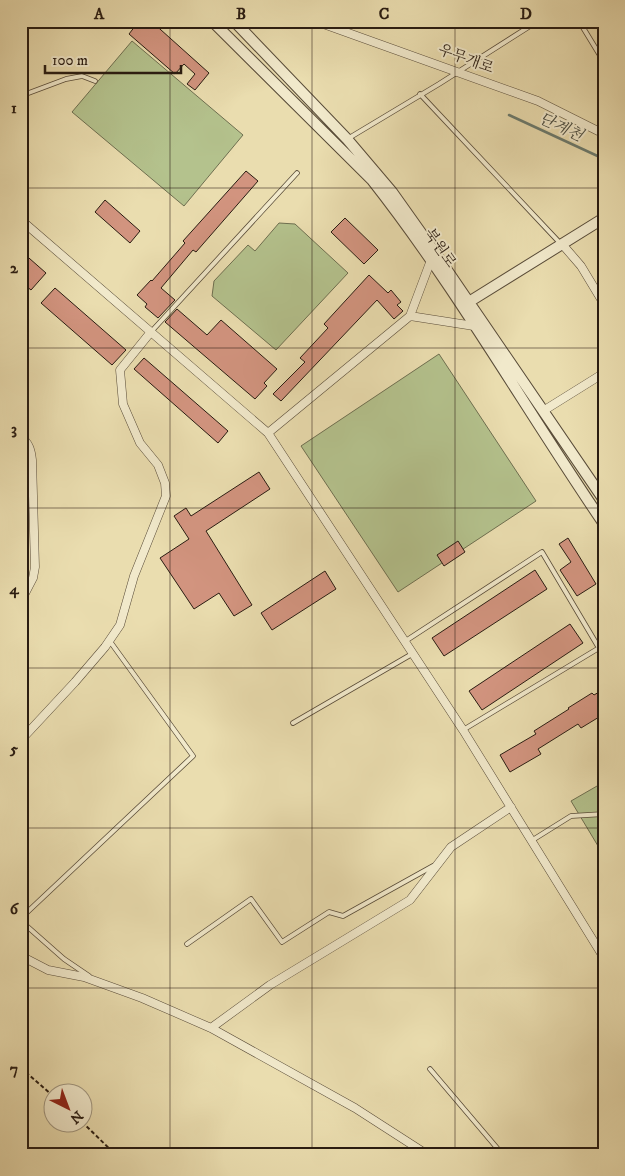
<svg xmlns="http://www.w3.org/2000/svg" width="625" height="1176" font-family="'IM FELL DW Pica','Noto Serif KR',serif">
  <rect width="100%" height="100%" fill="#eaddaf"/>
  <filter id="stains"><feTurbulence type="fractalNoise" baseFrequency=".004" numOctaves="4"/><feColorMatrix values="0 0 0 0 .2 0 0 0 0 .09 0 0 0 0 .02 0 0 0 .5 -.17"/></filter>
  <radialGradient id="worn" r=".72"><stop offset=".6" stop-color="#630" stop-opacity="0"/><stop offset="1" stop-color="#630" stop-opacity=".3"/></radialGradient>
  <!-- pitch -->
  <path fill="#b4c28d" stroke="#6e6f50" d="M 132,41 L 243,135 L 184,206 L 72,112 Z
    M 279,223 L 295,224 L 348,273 L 276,350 L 212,296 L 214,281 L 248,245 L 255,251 Z
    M 439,354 L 536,501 L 398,592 L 301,446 Z
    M 604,782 L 604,856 L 571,801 Z"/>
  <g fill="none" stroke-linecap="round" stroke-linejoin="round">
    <!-- stream -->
    <path stroke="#6c7b6e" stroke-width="2.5" d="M 509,115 L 604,159
      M 21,1147 L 30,1155"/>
  </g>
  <!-- building -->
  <path fill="#d2947f" stroke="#291c12" d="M 139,21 L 151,21 L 209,73 L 195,90 L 187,84 L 195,74 L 184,64 L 175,74 L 129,34 Z
    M 246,171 L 258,181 L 196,252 L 193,250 L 161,288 L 175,300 L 158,318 L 145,307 L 147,304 L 137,295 L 151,280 L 152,281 L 185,243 L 183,241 Z
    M 105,200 L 140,231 L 130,243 L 95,212 Z
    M 345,218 L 378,250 L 364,264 L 331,232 Z
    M 21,251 L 46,273 L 31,290 L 21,282 Z
    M 369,275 L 388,293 L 391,290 L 401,302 L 397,305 L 403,311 L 394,319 L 377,300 L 281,401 L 273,394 L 305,362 L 300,358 L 328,328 L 324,324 Z
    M 55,288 L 126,350 L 112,365 L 41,303 Z
    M 177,309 L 207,335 L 221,320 L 277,369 L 264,383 L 267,386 L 255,399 L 165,322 Z
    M 144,358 L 228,431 L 218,443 L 134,369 Z
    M 259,472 L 270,489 L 206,531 L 252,605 L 234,616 L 219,593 L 194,609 L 160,558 L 189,539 L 174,516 L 186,508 L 191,516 Z
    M 568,538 L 596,584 L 577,596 L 560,570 L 571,562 L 559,544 Z
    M 458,541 L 465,552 L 444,566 L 437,555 Z
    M 535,570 L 547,589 L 444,656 L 432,638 Z
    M 325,571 L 336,589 L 272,630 L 261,613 Z
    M 570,624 L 583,643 L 482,710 L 469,691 Z
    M 604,689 L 604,714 L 581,728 L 578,724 L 538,749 L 541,754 L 510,772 L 500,755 L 536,734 L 534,731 L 569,709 L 568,708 L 592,693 L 594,695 Z"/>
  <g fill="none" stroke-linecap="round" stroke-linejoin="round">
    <!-- service casing -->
    <g stroke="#594c39" stroke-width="5.5">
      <path id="service" d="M 579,21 L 604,62
        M 420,94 L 560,243
        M 21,100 L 26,94 L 66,79 L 82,76 L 95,81
        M 349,138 L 439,84 L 538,21
        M 150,333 L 297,173
        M 404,642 L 542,552 L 599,648 L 463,730
        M 293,723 L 412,654
        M 531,841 L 571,816 L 604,814
        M 21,918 L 193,756 L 109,640
        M 21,921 L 64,959 L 89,976
        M 187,944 L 251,899 L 282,942 L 329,912 L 343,916 L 433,866
        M 430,1069 L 503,1155"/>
    </g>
    <!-- minor casing -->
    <g stroke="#594c39" stroke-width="9">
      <path id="minor" d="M 315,21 L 538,101 L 604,134
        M 21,220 L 268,433 L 463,730 L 604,958
        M 562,244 L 581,266 L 604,304
        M 410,316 L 474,326
        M 543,411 L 604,373
        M 268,433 L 410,316 L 431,260
        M 21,437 C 29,443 31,450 32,460 L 35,567 L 33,578 L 21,601
        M 21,740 L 75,682 L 105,647 L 120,625 L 134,576 L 166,496 L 165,483 L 158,465 L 140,443 L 123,404 L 120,370 L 150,333
        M 21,956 L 48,970 L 84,977 L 142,998 L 211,1028 L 355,1108 L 428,1155
        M 211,1028 L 270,985 L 410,900 L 451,847 L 511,807"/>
    </g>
    <!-- tertiary casing -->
    <g stroke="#594c39" stroke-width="12">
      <path id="tertiary" d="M 212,21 L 372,180 C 457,288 526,410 604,524
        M 234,21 L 347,139 L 392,192 L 436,254 L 604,500
        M 464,305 L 604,218"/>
    </g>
    <!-- path -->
    <path stroke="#291c12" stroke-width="2" stroke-dasharray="4 2.5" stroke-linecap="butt" d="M 21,1068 L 52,1095
      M 82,1122 L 116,1155"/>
    <!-- service -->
    <use href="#service" stroke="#f1e9cb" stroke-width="4"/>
    <!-- minor -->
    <use href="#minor" stroke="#f1e9cb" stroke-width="8"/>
    <!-- tertiary -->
    <use href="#tertiary" stroke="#f1e9cb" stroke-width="10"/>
  </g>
  <!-- grid -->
  <path fill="none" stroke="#291c12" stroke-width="1" stroke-opacity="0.55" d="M 170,21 L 170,1155M 312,21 L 312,1155M 455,21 L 455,1155M 21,188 L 604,188M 21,348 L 604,348M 21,508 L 604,508M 21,668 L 604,668M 21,828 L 604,828M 21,988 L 604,988"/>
  <g text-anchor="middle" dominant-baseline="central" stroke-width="4" stroke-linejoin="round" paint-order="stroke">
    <!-- street labels -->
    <g font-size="15" fill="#291c12" stroke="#f1e9cb">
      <text transform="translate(466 59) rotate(20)">우무개로</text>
      <text transform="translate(440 248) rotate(55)">북원로</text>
    </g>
    <!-- water labels -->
    <g font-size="16" font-style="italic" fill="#4a4c40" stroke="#f1e9cb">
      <text transform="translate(561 127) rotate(25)">단계천</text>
    </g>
  </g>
  <!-- margin -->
  <rect width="625" height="1176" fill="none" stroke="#eaddaf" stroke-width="55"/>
  <!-- north arrow -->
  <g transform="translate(68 1108) rotate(138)"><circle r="24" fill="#f1e9cb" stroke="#a19781"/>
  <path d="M0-4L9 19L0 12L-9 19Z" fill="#8f2418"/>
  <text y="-8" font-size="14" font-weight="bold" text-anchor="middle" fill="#291c12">N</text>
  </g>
  <!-- scale -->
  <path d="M45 65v8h136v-8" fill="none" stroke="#291c12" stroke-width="2.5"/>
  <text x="52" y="65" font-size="15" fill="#291c12" stroke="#f1e9cb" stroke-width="4" paint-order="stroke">100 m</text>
  <rect x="28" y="28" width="570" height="1120" fill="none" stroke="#291c12" stroke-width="2"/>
  <g font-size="16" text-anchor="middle" font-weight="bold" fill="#291c12">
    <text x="99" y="19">A</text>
    <text x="241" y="19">B</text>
    <text x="384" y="19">C</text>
    <text x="526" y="19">D</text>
    <text x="14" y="113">1</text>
    <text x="14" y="273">2</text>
    <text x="14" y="434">3</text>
    <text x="14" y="594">4</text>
    <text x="14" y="754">5</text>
    <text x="14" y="914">6</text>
    <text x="14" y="1074">7</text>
  </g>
  <rect width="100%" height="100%" filter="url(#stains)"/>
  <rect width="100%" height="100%" fill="url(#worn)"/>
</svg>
